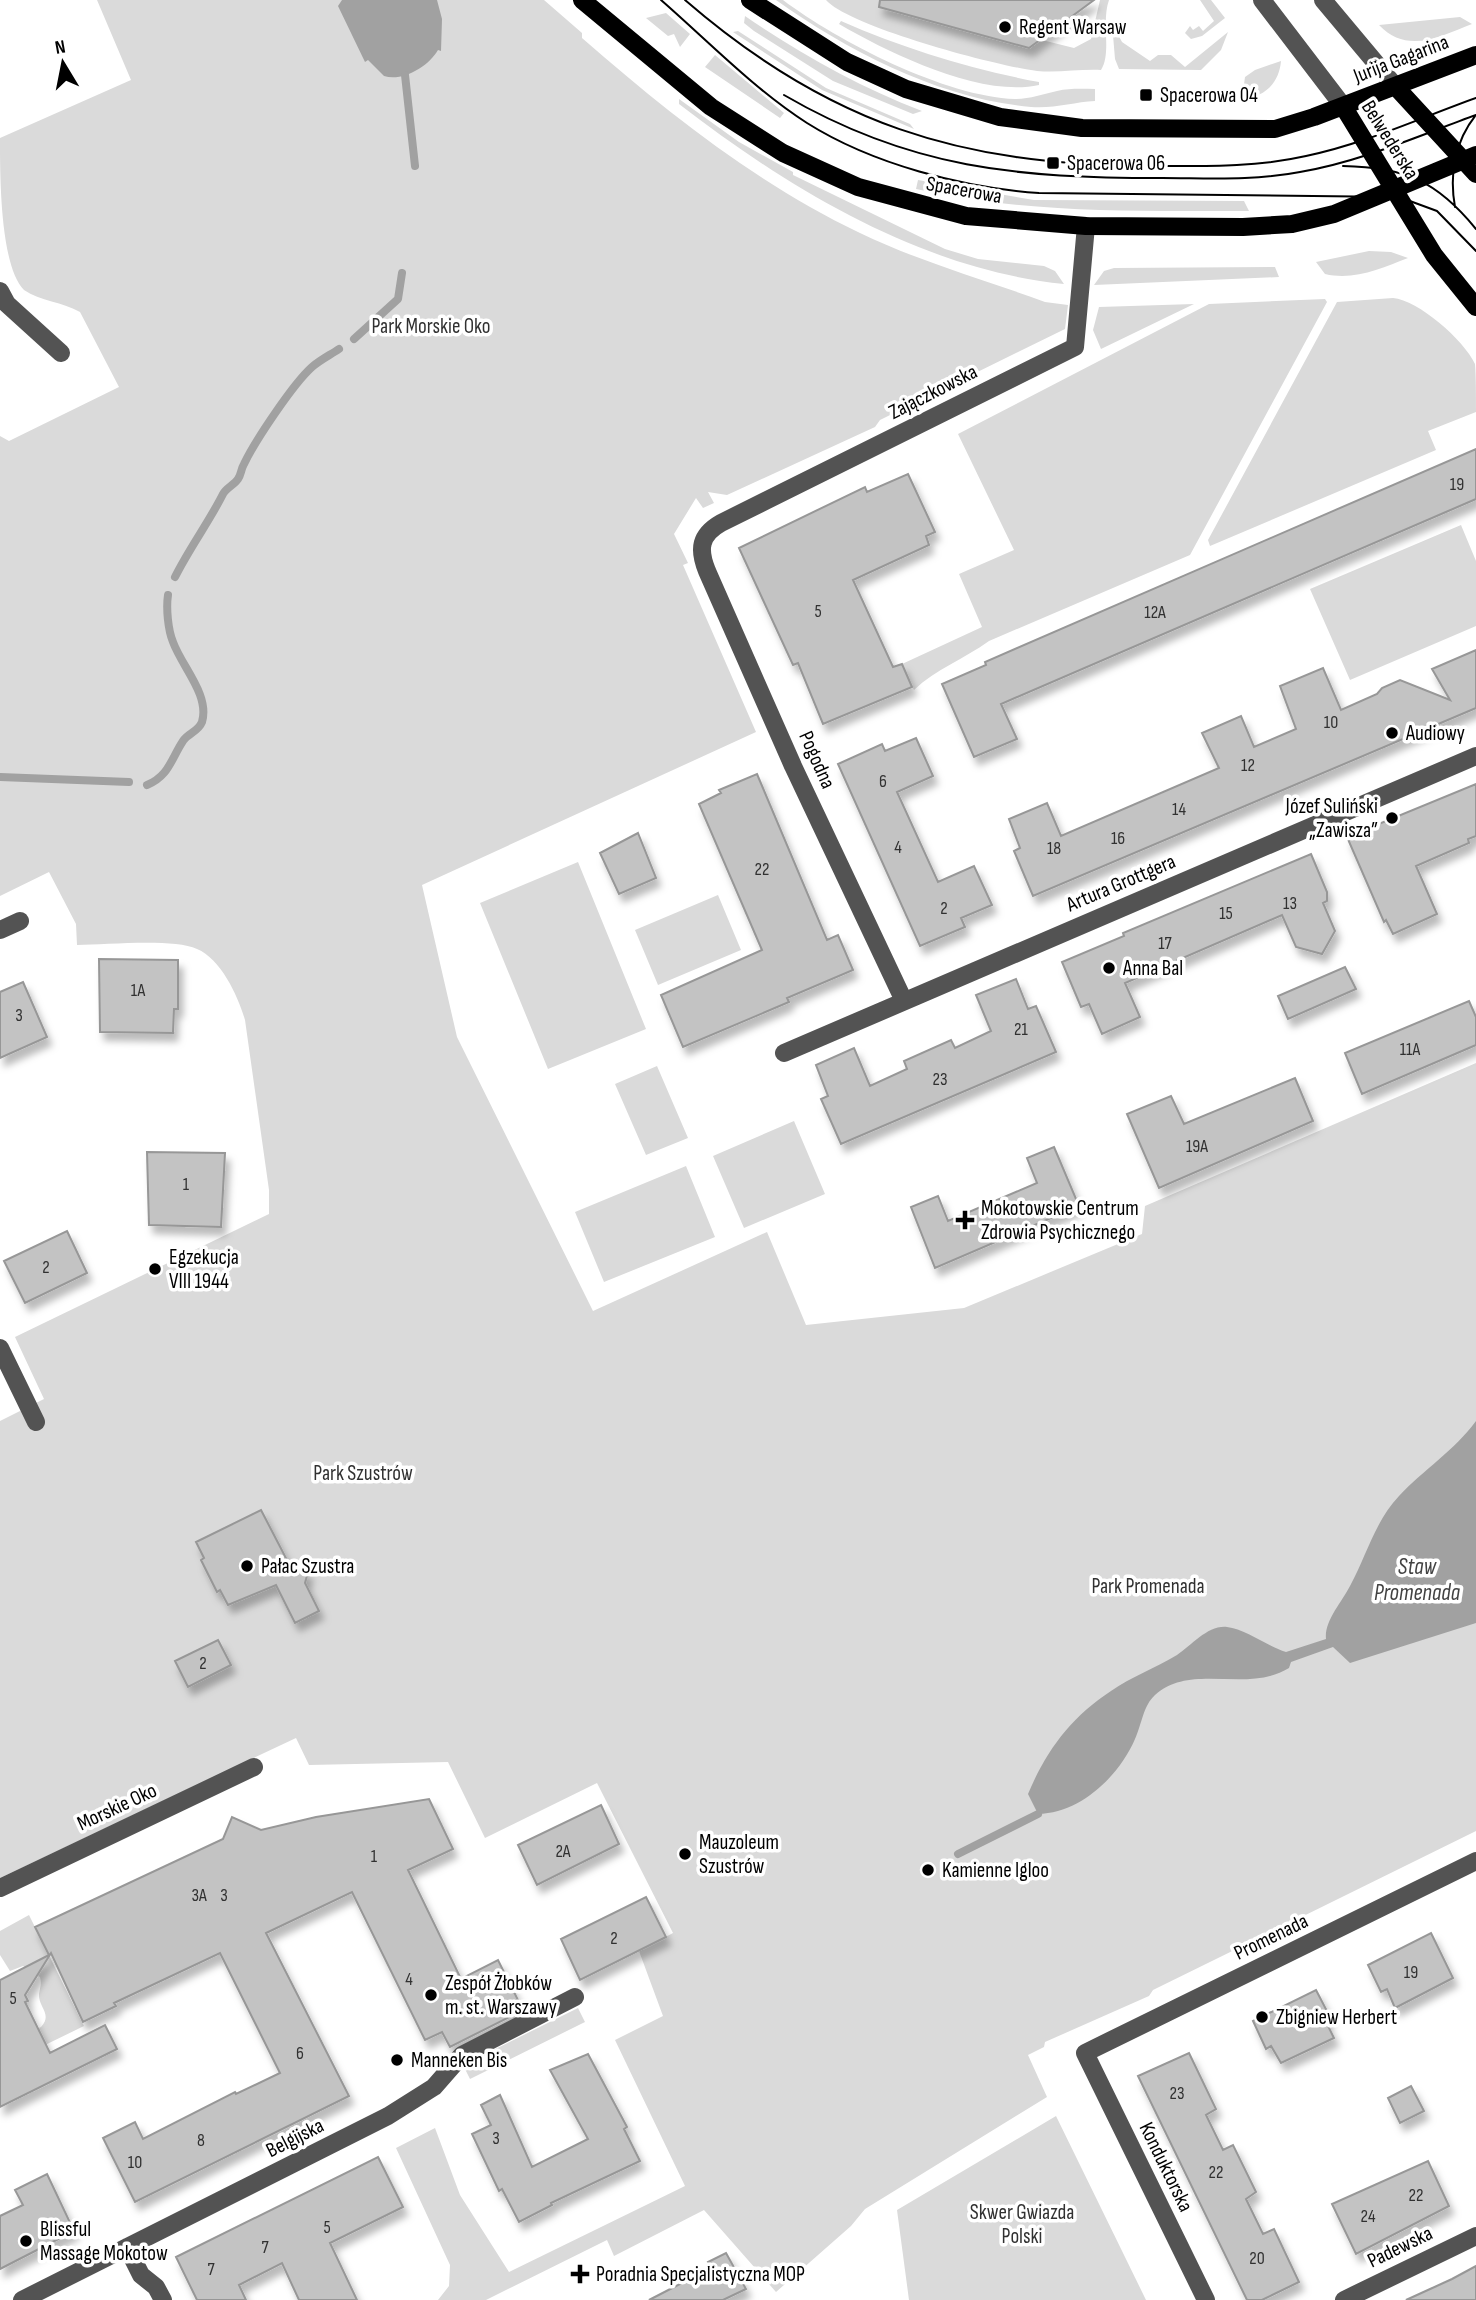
<svg xmlns="http://www.w3.org/2000/svg" width="1476" height="2300" font-family="'Sofia Sans Condensed',sans-serif">
  <defs>
    <filter id="shadow"><feDropShadow dx="4.5" dy="8" stdDeviation="3.5" flood-color="#0004"/></filter>
  </defs>
  <rect width="100%" height="100%" fill="#fff"/>
  <!-- green -->
  <path fill="#dadada" d="M 97,0 L 544,0 L 582,33 L 582,38 C 667,112 757,184 860,233 C 920,262 983,279 1045,302 L 1068,305 L 1065,329 L 880,420 L 875,427 L 727,495 L 708,492 L 714,503 L 703,508 L 696,498 L 674,534 L 688,563 L 683,565 L 756,732 L 422,885 L 457,1037 L 593,1311 L 767,1232 L 806,1325 L 964,1308 L 1142,1234 L 1145,1206 L 1476,1063 L 1476,1831 L 1153,1990 L 1149,1996 L 1045,2042 L 1044,2047 L 1028,2055 L 1047,2097 L 865,2209 L 851,2226 L 776,2292 L 704,2210 L 614,2256 L 607,2240 L 486,2300 L 438,2300 L 449,2286 L 450,2265 L 396,2148 L 435,2128 L 460,2195 L 509,2272 L 685,2186 L 615,2040 L 663,2016 L 639,1951 L 673,1933 L 597,1783 L 485,1838 L 448,1762 L 309,1765 L 296,1738 L 0,1878 L 0,1421 L 44,1399 L 15,1337 L 269,1214 L 269,1190 L 245,1020 C 238,996 221,959 197,949 C 173,938 106,945 77,945 L 76,924 L 49,872 L 0,896 L 0,436 L 9,441 L 119,387 L 80,312 C 63,302 40,301 24,290 C 0,266 0,176 0,138 L 131,80 Z
    M 776,0 L 783,0 C 837,41 946,97 1015,99 C 1030,99 1043,94 1057,91 C 1070,88 1083,89 1095,89 L 1095,101 C 1074,102 1053,109 1031,107 C 941,99 849,52 776,0 Z
    M 826,0 L 883,0 L 1074,48 L 1091,39 L 1100,0 L 1109,0 C 1101,22 1112,53 1101,70 C 1080,69 1058,73 1037,71 C 997,66 850,27 826,0 Z
    M 1200,0 L 1211,0 L 1225,18 L 1202,36 L 1191,39 L 1185,33 L 1190,26 L 1193,30 L 1199,26 L 1203,31 L 1214,21 Z
    M 666,13 L 690,34 L 680,47 L 674,34 L 668,36 L 646,18 Z
    M 745,16 C 802,55 858,86 922,111 L 913,114 L 833,81 L 754,31 L 744,23 Z
    M 1460,17 L 1472,24 C 1441,36 1407,55 1379,25 Z
    M 841,21 C 905,49 970,69 1039,82 L 1039,85 C 981,98 889,53 839,24 Z
    M 1112,23 L 1122,42 L 1150,61 L 1158,55 L 1171,55 L 1185,67 L 1228,32 L 1221,50 L 1201,70 L 1119,69 L 1115,59 Z
    M 738,31 L 826,88 L 910,124 L 914,129 L 822,90 L 733,32 Z
    M 715,55 L 784,113 L 780,118 L 705,67 Z
    M 1281,61 C 1279,84 1264,97 1242,99 L 1245,77 L 1255,70 Z
    M 679,99 L 739,142 L 793,172 L 793,175 L 945,249 L 978,259 L 1044,266 L 1055,271 L 1064,284 C 923,270 789,189 679,104 Z
    M 918,180 L 1034,200 L 1244,201 L 1249,211 C 1137,211 1026,214 916,189 Z
    M 1369,251 L 1391,252 L 1408,258 C 1382,268 1354,281 1325,274 L 1316,262 Z
    M 1275,267 L 1279,277 L 1094,285 L 1104,271 L 1114,268 Z
    M 1393,298 C 1418,300 1464,340 1475,364 C 1476,375 1476,399 1476,412 L 1428,431 L 1436,450 L 1210,546 L 1208,540 L 1337,302 Z
    M 1325,299 L 1327,302 L 1190,555 L 989,641 C 964,659 936,669 914,690 L 902,664 L 982,627 L 959,574 L 1014,550 L 958,434 L 1209,304 Z
    M 1194,304 L 1101,349 L 1093,330 L 1099,307 Z
    M 1461,525 L 1476,561 L 1476,626 L 1350,680 L 1310,589 Z
    M 578,862 L 646,1029 L 548,1069 L 480,903 Z
    M 718,895 L 741,950 L 658,985 L 635,930 Z
    M 657,1066 L 688,1138 L 646,1155 L 615,1084 Z
    M 794,1121 L 825,1194 L 744,1228 L 713,1156 Z
    M 686,1166 L 715,1237 L 604,1282 L 575,1212 Z
    M 29,1915 L 84,2026 L 43,2046 L 0,2047 L 41,2027 C 53,2014 38,2007 39,1994 C 40,1987 42,1985 40,1977 L 23,1966 L 10,1971 L 0,1955 L 0,1931 Z
    M 578,2008 L 585,2022 L 470,2079 L 463,2065 Z
    M 1056,2116 L 1146,2300 L 909,2300 L 897,2210 Z"/>
  <!-- water -->
  <path fill="#a1a1a1" d="M 342,0 L 437,0 L 442,19 L 441,51 L 438,50 C 429,66 403,82 384,76 L 368,60 L 365,62 L 338,6 Z
    M 1476,1421 L 1476,1623 L 1350,1663 L 1333,1647 L 1291,1662 L 1289,1668 C 1246,1694 1192,1662 1155,1695 C 1143,1706 1142,1724 1135,1739 C 1119,1776 1081,1813 1038,1814 L 1028,1794 C 1046,1751 1071,1717 1111,1691 C 1131,1677 1155,1668 1177,1655 C 1192,1645 1208,1625 1227,1627 C 1245,1629 1267,1646 1286,1652 L 1326,1639 C 1324,1621 1342,1602 1350,1586 C 1366,1557 1375,1521 1399,1496 C 1423,1470 1454,1451 1476,1421 Z"/>
  <g fill="none" stroke-linecap="round" stroke-linejoin="round">
    <!-- stream -->
    <path stroke="#a1a1a1" stroke-width="8" d="M 405,75 L 415,166
      M 354,339 L 398,299 L 402,273
      M 175,577 C 190,547 209,522 223,494 C 226,488 234,485 238,479 C 241,475 241,469 244,464 C 255,441 293,384 312,367 C 320,360 330,355 339,349
      M 0,777 L 129,782
      M 147,785 C 169,776 171,759 183,741 C 188,733 198,732 202,722 C 210,695 182,667 173,642 C 168,630 166,608 168,595
      M 958,1854 L 1038,1814"/>
  </g>
  <!-- building -->
  <path fill="#c3c3c3" stroke="#979797" stroke-width="2" filter="url(#shadow)" d="M 880,0 L 1094,0 L 1029,48 L 879,7 Z
    M 1476,449 L 1476,499 L 1001,704 L 1017,739 L 974,757 L 942,684 L 986,665 L 985,662 Z
    M 908,474 L 935,532 L 926,536 L 929,545 L 853,580 L 893,667 L 902,664 L 912,687 L 823,724 L 798,663 L 793,665 L 739,548 L 865,487 L 867,492 Z
    M 1476,650 L 1476,708 L 1033,896 L 1014,851 L 1020,848 L 1009,819 L 1047,803 L 1061,836 L 1219,768 L 1202,733 L 1241,716 L 1254,747 L 1296,729 L 1280,686 L 1323,668 L 1341,710 L 1377,694 L 1382,688 L 1400,680 L 1450,700 L 1432,669 Z
    M 916,738 L 933,776 L 897,792 L 938,882 L 974,866 L 992,905 L 961,918 L 965,927 L 920,946 L 838,764 L 882,744 L 885,751 Z
    M 757,774 L 827,940 L 838,935 L 853,970 L 787,998 L 789,1002 L 683,1047 L 661,995 L 762,950 L 699,804 L 721,793 L 719,790 Z
    M 1476,784 L 1476,836 L 1468,839 L 1469,843 L 1416,866 L 1437,914 L 1393,934 L 1386,920 L 1384,922 L 1347,837 Z
    M 638,833 L 656,878 L 619,894 L 600,853 Z
    M 1311,854 L 1327,892 L 1327,901 L 1323,903 L 1335,931 L 1322,954 L 1296,947 L 1282,915 L 1125,983 L 1140,1017 L 1102,1034 L 1089,1004 L 1081,1007 L 1062,962 L 1124,936 L 1123,933 Z
    M 99,959 L 178,960 L 178,1009 L 174,1009 L 173,1033 L 100,1032 Z
    M 1345,967 L 1356,989 L 1288,1019 L 1278,996 Z
    M 1016,979 L 1028,1009 L 1036,1006 L 1056,1052 L 841,1144 L 821,1099 L 828,1096 L 816,1065 L 854,1048 L 870,1086 L 907,1069 L 904,1061 L 951,1040 L 955,1048 L 991,1031 L 976,995 Z
    M 23,982 L 47,1037 L 0,1058 L 0,992 Z
    M 1469,1001 L 1476,1017 L 1476,1045 L 1362,1094 L 1345,1053 Z
    M 1295,1078 L 1313,1121 L 1159,1188 L 1127,1114 L 1171,1096 L 1184,1124 Z
    M 1054,1147 L 1079,1206 L 935,1268 L 911,1207 L 938,1196 L 948,1221 L 1037,1183 L 1027,1158 Z
    M 147,1152 L 225,1153 L 221,1227 L 149,1225 Z
    M 67,1231 L 87,1273 L 25,1303 L 4,1261 Z
    M 261,1510 L 290,1566 L 308,1572 L 305,1583 L 319,1611 L 295,1623 L 276,1585 L 228,1605 L 220,1590 L 217,1592 L 201,1560 L 204,1558 L 196,1542 Z
    M 218,1640 L 231,1665 L 188,1687 L 175,1661 Z
    M 429,1799 L 453,1849 L 408,1870 L 461,1979 L 498,1960 L 523,2010 L 450,2047 L 442,2032 L 425,2040 L 352,1892 L 266,1933 L 349,2096 L 135,2202 L 103,2138 L 135,2122 L 143,2139 L 235,2092 L 236,2094 L 280,2073 L 220,1953 L 114,2003 L 116,2006 L 83,2022 L 51,1953 L 25,1995 L 28,2001 L 25,2002 L 50,2053 L 105,2025 L 117,2049 L 0,2107 L 0,1980 L 49,1955 L 35,1927 L 223,1839 L 232,1817 L 261,1830 L 316,1817 Z
    M 601,1805 L 619,1844 L 537,1885 L 518,1845 Z
    M 646,1897 L 666,1937 L 580,1980 L 561,1939 Z
    M 1431,1933 L 1453,1978 L 1395,2008 L 1387,1989 L 1381,1992 L 1368,1965 Z
    M 1316,1990 L 1330,2017 L 1325,2020 L 1334,2038 L 1281,2063 L 1271,2046 L 1266,2049 L 1253,2021 Z
    M 1189,2053 L 1216,2109 L 1206,2115 L 1223,2150 L 1233,2145 L 1256,2192 L 1246,2199 L 1263,2234 L 1274,2229 L 1299,2282 L 1262,2300 L 1247,2300 L 1138,2076 Z
    M 588,2054 L 627,2127 L 624,2129 L 640,2161 L 551,2203 L 552,2205 L 519,2222 L 502,2189 L 499,2191 L 472,2134 L 491,2125 L 481,2105 L 500,2095 L 532,2167 L 588,2139 L 550,2070 Z
    M 1411,2086 L 1424,2111 L 1400,2123 L 1388,2098 Z
    M 378,2157 L 403,2207 L 330,2243 L 357,2300 L 299,2300 L 282,2263 L 239,2285 L 246,2300 L 197,2300 L 176,2257 Z
    M 1428,2161 L 1449,2206 L 1356,2254 L 1332,2204 Z
    M 47,2174 L 74,2231 L 0,2269 L 0,2216 L 23,2205 L 15,2190 Z
    M 726,2253 L 746,2289 L 723,2300 L 649,2300 L 711,2268 L 708,2262 Z
    M 1476,2266 L 1476,2300 L 1406,2300 L 1452,2279 Z"/>
  <g fill="none" stroke-linecap="round" stroke-linejoin="round">
    <!-- minor -->
    <path stroke="#535353" stroke-width="18" d="M 1262,0 L 1343,106
      M 1323,0 L 1395,86
      M 0,291 L 7,304 L 61,353
      M 0,930 L 20,921
      M 904,1001 L 793,766 L 707,571 C 698,549 700,535 721,523 L 1075,347 L 1086,226
      M 784,1053 L 1476,756
      M 0,1348 L 36,1422
      M 0,1888 L 254,1767
      M 127,2247 L 141,2275 L 156,2287 L 163,2300
      M 22,2300 L 388,2116 L 434,2087 L 462,2055 L 575,1997
      M 1206,2300 L 1085,2053 L 1476,1861
      M 1344,2300 L 1476,2236"/>
    <!-- major -->
    <path stroke="#000" stroke-width="18" d="M 582,0 L 711,107 L 783,153 L 858,187 L 966,216 L 1086,226 L 1243,227 L 1292,224 L 1334,214 L 1476,155
      M 750,0 L 847,62 L 906,89 L 1000,117 L 1082,128 L 1275,129 L 1314,117 L 1476,55
      M 1395,86 L 1476,174
      M 1343,106 L 1434,255 L 1476,307"/>
    <!-- tram -->
    <path stroke="#000" stroke-width="2" d="M 661,0 C 708,41 754,89 807,123 C 872,164 964,188 1039,193 L 1399,197 L 1437,211 L 1476,251
      M 685,0 C 828,124 960,165 1147,166 C 1201,166 1253,168 1306,156 C 1364,144 1420,118 1476,98
      M 784,95 C 911,169 1018,178 1162,178 C 1208,178 1254,181 1300,172 C 1360,162 1418,136 1476,115
      M 1343,166 C 1405,167 1437,181 1476,229
      M 1455,207 C 1449,174 1455,141 1476,115"/>
  </g>
  <!-- markers -->
  <g fill="#000" stroke="#fff" stroke-width="2.5">
    <circle cx="1005" cy="27" r="7"/>
    <rect x="1139" y="88" width="14" height="14" rx="3.5"/>
    <rect x="1046" y="156" width="14" height="14" rx="3.5"/>
    <circle cx="1392" cy="733" r="7"/>
    <circle cx="1392" cy="818" r="7"/>
    <circle cx="1109" cy="968" r="7"/>
    <path d="M961.5 1209.5h7v7h7v7h-7v7h-7v-7h-7v-7h7z"/>
    <circle cx="155" cy="1269" r="7"/>
    <circle cx="247" cy="1566" r="7"/>
    <circle cx="685" cy="1854" r="7"/>
    <circle cx="928" cy="1870" r="7"/>
    <circle cx="431" cy="1995" r="7"/>
    <circle cx="1262" cy="2017" r="7"/>
    <circle cx="397" cy="2060" r="7"/>
    <circle cx="26" cy="2241" r="7"/>
    <path d="M576.5 2263.5h7v7h7v7h-7v7h-7v-7h-7v-7h7z"/>
  </g>
  <g text-anchor="middle" dominant-baseline="central" stroke-width="7" stroke-linejoin="round" paint-order="stroke">
    <!-- number labels -->
    <g font-size="18" fill="#313131">
      <text x="1457" y="484">19</text>
      <text x="818" y="611">5</text>
      <text x="1155" y="612">12A</text>
      <text x="1331" y="722">10</text>
      <text x="1248" y="765">12</text>
      <text x="883" y="781">6</text>
      <text x="1179" y="809">14</text>
      <text x="1118" y="838">16</text>
      <text x="898" y="847">4</text>
      <text x="1054" y="848">18</text>
      <text x="762" y="869">22</text>
      <text x="1290" y="903">13</text>
      <text x="944" y="908">2</text>
      <text x="1226" y="913">15</text>
      <text x="1165" y="943">17</text>
      <text x="138" y="990">1A</text>
      <text x="19" y="1015">3</text>
      <text x="1021" y="1029">21</text>
      <text x="1410" y="1049">11A</text>
      <text x="940" y="1079">23</text>
      <text x="1197" y="1146">19A</text>
      <text x="186" y="1184">1</text>
      <text x="46" y="1267">2</text>
      <text x="203" y="1663">2</text>
      <text x="563" y="1851">2A</text>
      <text x="374" y="1856">1</text>
      <text x="199" y="1895">3A</text>
      <text x="224" y="1895">3</text>
      <text x="614" y="1938">2</text>
      <text x="1411" y="1972">19</text>
      <text x="409" y="1979">4</text>
      <text x="13" y="1998">5</text>
      <text x="300" y="2053">6</text>
      <text x="1177" y="2093">23</text>
      <text x="496" y="2138">3</text>
      <text x="201" y="2140">8</text>
      <text x="135" y="2162">10</text>
      <text x="1216" y="2172">22</text>
      <text x="1416" y="2195">22</text>
      <text x="1368" y="2216">24</text>
      <text x="327" y="2227">5</text>
      <text x="265" y="2247">7</text>
      <text x="1257" y="2258">20</text>
      <text x="211" y="2269">7</text>
    </g>
    <!-- poi labels -->
    <g font-size="21" fill="#000" stroke="#fff" text-anchor="start">
      <text x="1019" y="27">Regent Warsaw</text>
      <text x="1160" y="95">Spacerowa 04</text>
      <text x="1067" y="163">Spacerowa 06</text>
      <text x="1406" y="733">Audiowy</text>
      <text x="1378" y="806" text-anchor="end">Józef Suliński<tspan x="1378" dy="24">„Zawisza”</tspan></text>
      <text x="1123" y="968">Anna Bal</text>
      <text x="981" y="1208">Mokotowskie Centrum<tspan x="981" dy="24">Zdrowia Psychicznego</tspan></text>
      <text x="169" y="1257">Egzekucja<tspan x="169" dy="24">VIII 1944</tspan></text>
      <text x="261" y="1566">Pałac Szustra</text>
      <text x="699" y="1842">Mauzoleum<tspan x="699" dy="24">Szustrów</tspan></text>
      <text x="942" y="1870">Kamienne Igloo</text>
      <text x="445" y="1983">Zespół Żłobków<tspan x="445" dy="24">m. st. Warszawy</tspan></text>
      <text x="1276" y="2017">Zbigniew Herbert</text>
      <text x="411" y="2060">Manneken Bis</text>
      <text x="40" y="2229">Blissful<tspan x="40" dy="24">Massage Mokotow</tspan></text>
      <text x="596" y="2274">Poradnia Specjalistyczna MOP</text>
    </g>
    <!-- street labels -->
    <g font-size="21" fill="#000" stroke="#fff">
      <text transform="translate(1401 59) rotate(-21)">Jurija Gagarina</text>
      <text transform="translate(1390 140) rotate(58)">Belwederska</text>
      <text transform="translate(964 190) rotate(10)">Spacerowa</text>
      <text transform="translate(933 392) rotate(-27)">Zajączkowska</text>
      <text transform="translate(817 760) rotate(66)">Pogodna</text>
      <text transform="translate(1121 883) rotate(-23)">Artura Grottgera</text>
      <text transform="translate(117 1807) rotate(-25)">Morskie Oko</text>
      <text transform="translate(1271 1937) rotate(-26)">Promenada</text>
      <text transform="translate(295 2138) rotate(-27)">Belgijska</text>
      <text transform="translate(1166 2167) rotate(64)">Konduktorska</text>
      <text transform="translate(1400 2247) rotate(-26)">Padewska</text>
    </g>
    <!-- park labels -->
    <g font-size="21" fill="#313131" stroke="#fff">
      <text x="431" y="326">Park Morskie Oko</text>
      <text x="363" y="1473">Park Szustrów</text>
      <text x="1148" y="1586">Park Promenada</text>
      <text x="1022" y="2212">Skwer Gwiazda<tspan x="1022" dy="24">Polski</tspan></text>
    </g>
    <!-- water labels -->
    <g font-size="23" font-style="italic" fill="#424242" stroke="#fff">
      <text x="1417" y="1567">Staw<tspan x="1417" dy="26">Promenada</tspan></text>
    </g>
  </g>
  <!-- north arrow -->
  <g transform="translate(63 63) rotate(350)" stroke="#ffffff" stroke-width="5" paint-order="stroke">
  <path d="M0-5L12 26L0 18L-12 26Z" fill="#000000"/>
  <text y="-10" font-size="19" font-weight="bold" text-anchor="middle" fill="#000000">N</text>
  </g>
</svg>
